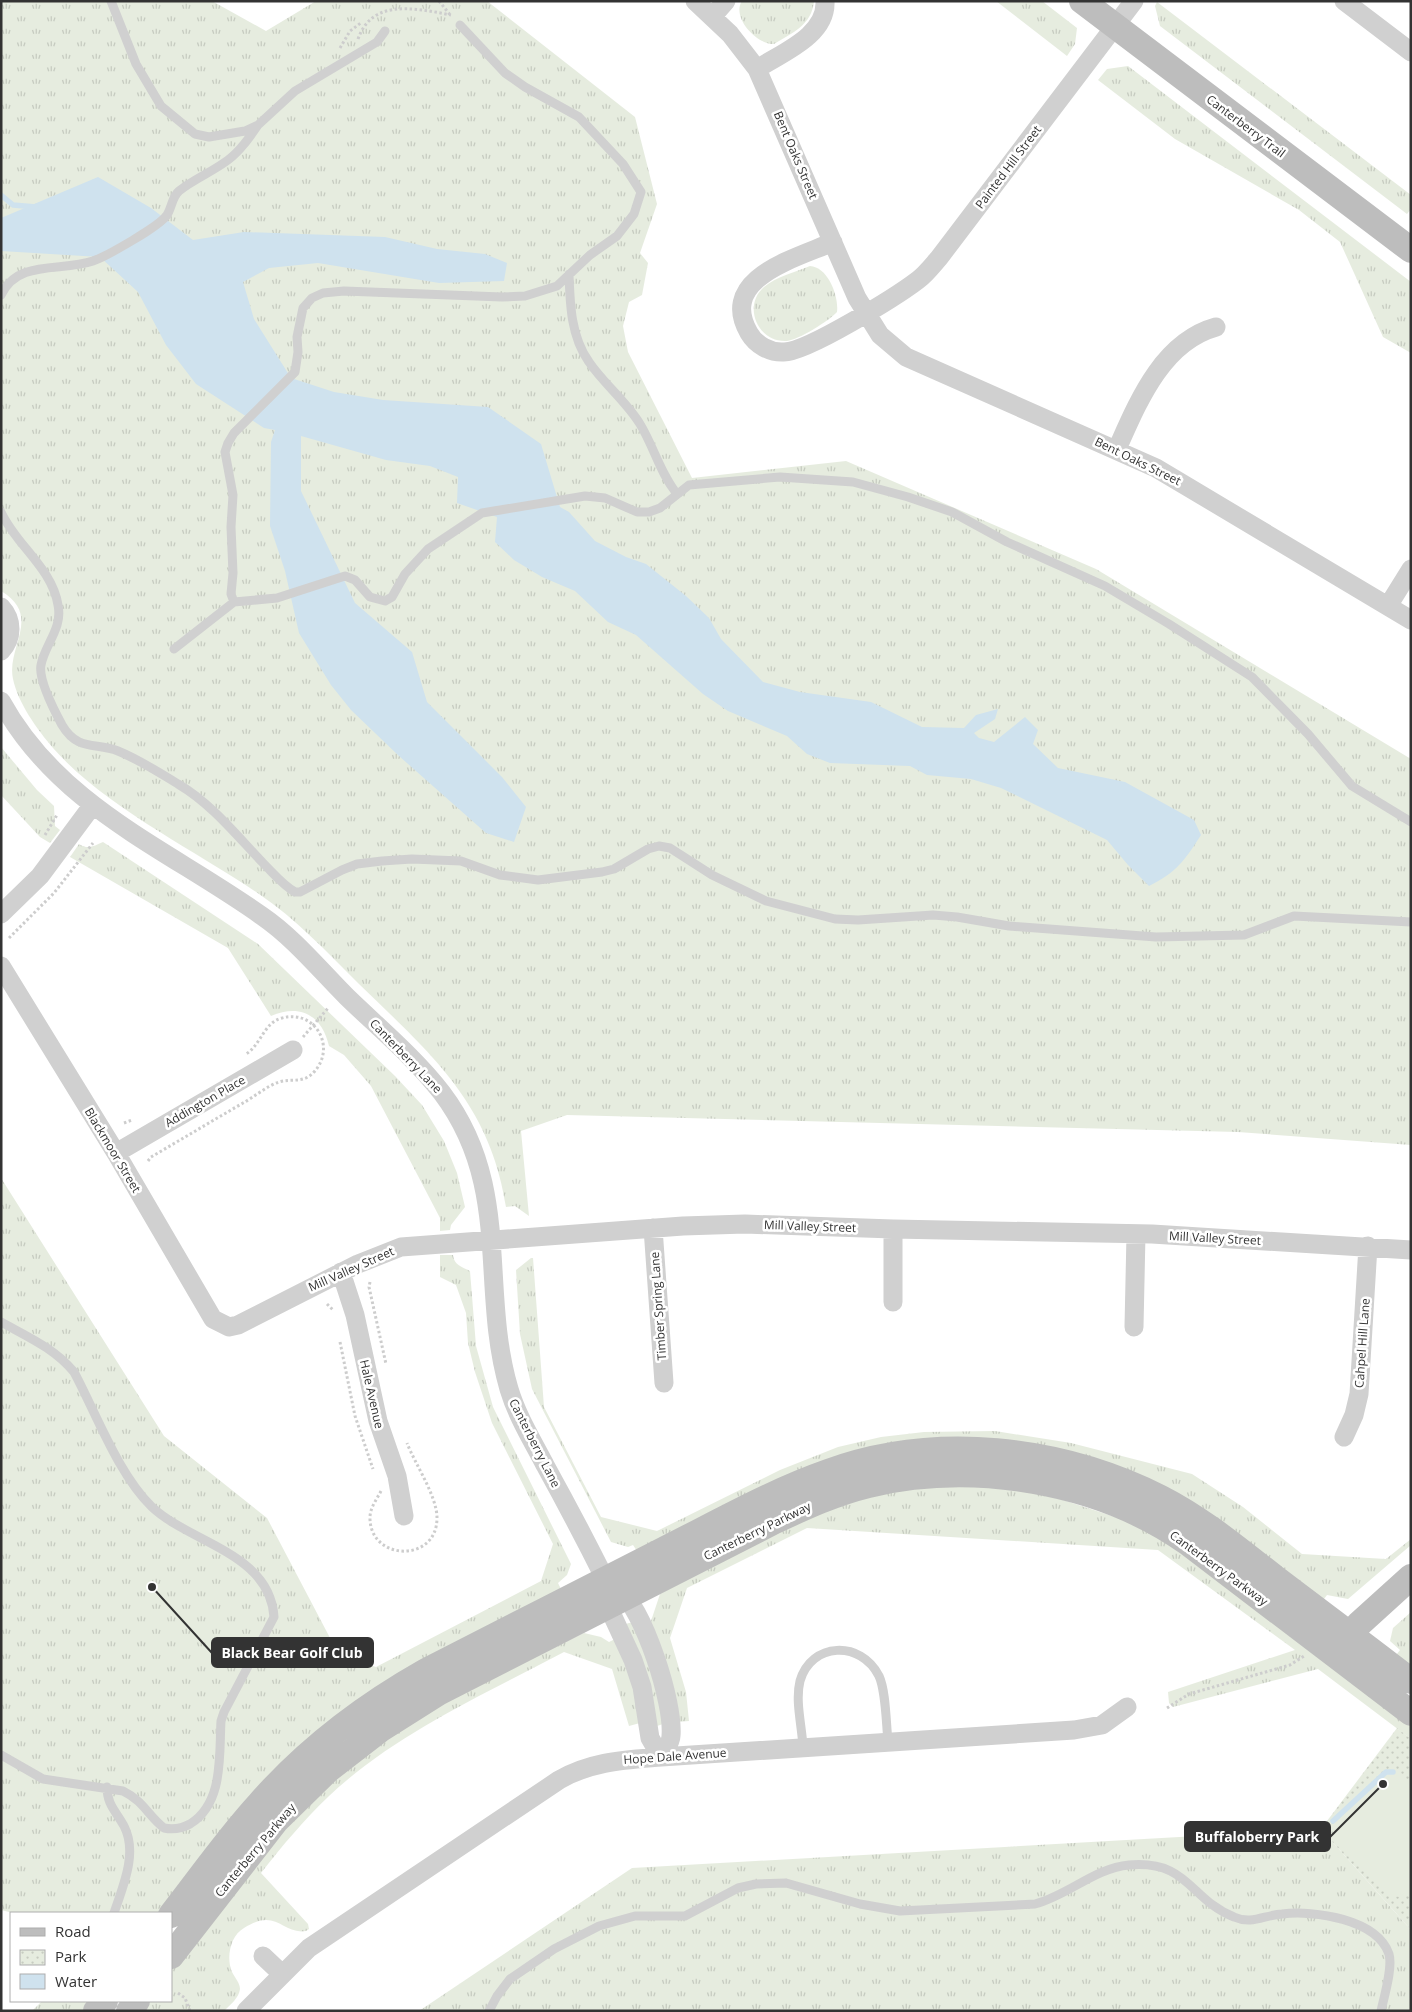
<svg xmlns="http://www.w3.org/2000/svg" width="1412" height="2012" font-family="'Open Sans',sans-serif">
  <defs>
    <pattern id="grass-tufts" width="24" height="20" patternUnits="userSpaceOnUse" patternTransform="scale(1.25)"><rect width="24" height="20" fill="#e6ecdf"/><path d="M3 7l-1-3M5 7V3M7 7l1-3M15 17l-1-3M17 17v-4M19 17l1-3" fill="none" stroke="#c6cbc0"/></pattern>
    <pattern id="park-dots" width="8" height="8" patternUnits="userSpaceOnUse" patternTransform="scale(1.25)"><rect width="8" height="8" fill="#e6ecdf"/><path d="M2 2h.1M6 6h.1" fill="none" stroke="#c6cbc0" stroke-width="1.8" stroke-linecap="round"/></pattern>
  </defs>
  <rect width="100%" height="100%" fill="#fff"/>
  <!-- grass -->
  <path fill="url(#grass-tufts)" d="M 1,1 L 212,1 L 266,31 L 316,1 L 487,1 L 635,117 L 657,204 L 640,253 L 648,263 L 642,295 L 629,302 L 623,326 L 628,352 L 692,478 L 846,461 L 1096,569 L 1411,759 L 1411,1145 L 1238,1132 L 567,1115 L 521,1131 L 529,1216 L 515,1206 L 506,1207 C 490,1103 431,1054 359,984 C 327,952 296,919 259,894 C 193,849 105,807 53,748 C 37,729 18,703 13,679 C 6,647 43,616 1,591 Z
    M 742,1 L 814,1 C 812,25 792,33 774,44 C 757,45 731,17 742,1 Z
    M 996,1 L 1042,1 L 1077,28 L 1075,44 L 1067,56 Z
    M 1157,2 L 1411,195 L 1411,209 L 1407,214 L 1160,26 L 1155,6 Z
    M 1128,66 L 1411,282 L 1411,353 L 1383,337 L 1340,242 L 1299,210 L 1175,139 L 1098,80 L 1107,69 Z
    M 810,266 C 828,267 839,296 837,312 C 829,321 798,340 787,341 C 758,343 742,306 764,287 C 776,277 795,272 810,266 Z
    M 1,747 L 37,790 L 54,806 L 55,826 L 60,830 L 50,843 L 40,837 L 1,795 Z
    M 103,842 L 258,944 L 395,1076 L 422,1105 L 444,1141 L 457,1173 L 465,1207 L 451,1225 L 450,1230 L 440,1231 L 440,1218 L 371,1086 L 344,1055 L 329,1046 C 322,1016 301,1003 271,1016 L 228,948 L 70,857 L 79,844 C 88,850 94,846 103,842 Z
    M 1,1178 L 164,1436 L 267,1518 L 339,1655 L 376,1667 L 541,1581 L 553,1544 L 492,1423 L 475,1372 L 468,1343 L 466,1313 L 456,1285 L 440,1277 L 440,1255 L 453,1255 C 454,1265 462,1267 470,1271 L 476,1346 L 493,1407 L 571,1564 L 567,1575 L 558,1583 L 563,1593 L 163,1913 L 13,1913 L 1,1910 Z
    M 531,1258 L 533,1258 L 544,1407 L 601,1517 L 657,1531 L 780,1470 L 838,1447 L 881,1437 L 924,1432 L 995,1431 L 1071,1443 L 1192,1474 L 1243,1507 L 1302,1554 L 1386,1559 L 1411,1539 L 1411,1545 L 1348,1599 L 1327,1595 L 1321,1603 L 1055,1453 L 639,1554 L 633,1545 L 628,1547 L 611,1542 L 532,1389 L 520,1334 L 516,1270 Z
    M 1017,1485 L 1146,1527 L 1411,1722 L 1411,1739 L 1318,1669 L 1173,1707 L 1169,1703 L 1168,1692 L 1295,1650 L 1158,1550 L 807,1528 L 687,1588 L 670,1638 L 686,1692 L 689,1721 L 677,1722 L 648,1623 L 651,1621 L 660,1594 L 775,1529 L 894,1488 Z
    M 1411,1612 L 1411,1673 L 1393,1659 L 1400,1650 L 1390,1641 L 1393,1628 Z
    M 629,1623 L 632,1623 L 653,1671 L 663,1724 L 657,1726 L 626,1624 Z
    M 584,1633 L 601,1637 L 609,1642 L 615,1639 L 633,1683 L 640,1723 L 629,1726 L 612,1669 L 564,1652 C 483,1695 396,1733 329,1796 C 304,1820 282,1846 261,1873 L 308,1924 L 309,1929 L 306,1931 C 282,1935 277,1907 244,1928 C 230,1936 226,1958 232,1972 C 235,1978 240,1983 240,1989 C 239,1998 230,2005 224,2011 L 137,2011 L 145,2001 L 171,2001 L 171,1967 L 285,1822 L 411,1717 Z
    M 1321,1829 L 1411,1930 L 1411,2011 L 419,2011 L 632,1868 Z
    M 42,2001 L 95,2001 L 86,2011 L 32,2011 Z"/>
  <!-- park -->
  <path fill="url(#park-dots)" d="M 1397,1728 L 1411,1739 L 1411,1930 L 1321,1829 Z"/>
  <!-- pitch -->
  <path fill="#e6ecdf" d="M 1387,1774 L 1399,1775 L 1411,1788 L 1411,1888 L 1402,1897 L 1391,1896 L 1333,1836 L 1333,1825 Z"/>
  <!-- water -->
  <path fill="#cfe2ee" d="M 98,177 L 151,208 L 193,240 L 244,232 L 385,237 L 437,249 L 485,254 L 507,263 L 504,281 L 439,283 L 318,263 L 269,268 L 243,282 L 254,319 L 291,378 L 334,392 L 383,400 L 488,407 L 541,444 L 560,507 L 569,512 L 595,541 L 626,557 L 646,564 L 686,596 L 709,618 L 721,639 L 763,682 L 800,692 L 871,702 L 922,727 L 964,728 L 976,715 L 998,709 L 995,719 L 974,733 L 979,738 L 994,742 L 1025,717 L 1038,730 L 1033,744 L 1058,768 L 1125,782 L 1194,820 L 1201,835 C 1185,860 1176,873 1149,886 L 1128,865 L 1107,840 L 1001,788 L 971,779 L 927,775 L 910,766 L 830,763 L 807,754 L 787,736 L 728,711 L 703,694 L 636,635 L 608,622 L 575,591 L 542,577 L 514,560 L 495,542 L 497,517 L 457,503 L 458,477 L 430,466 L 386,460 L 301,436 L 301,491 L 355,603 L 412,652 L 427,702 L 502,777 L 526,807 L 514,842 L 486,833 L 399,756 L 351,710 L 331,685 L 299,633 L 285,571 L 270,526 L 271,442 L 275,430 L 264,428 L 196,384 L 166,345 L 138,292 L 100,257 L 1,251 L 1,218 Z"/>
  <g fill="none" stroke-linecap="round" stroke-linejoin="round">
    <!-- stream -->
    <path stroke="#cfe2ee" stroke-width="5.5" d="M 1,195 L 13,205 L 36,207
      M 1333,1821 L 1386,1772 L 1393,1772"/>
    <!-- path -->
    <path stroke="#cdcdcd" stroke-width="3" stroke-dasharray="2.5 2.5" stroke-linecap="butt" d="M 439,1 L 451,16
      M 358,39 C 372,0 410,7 451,15
      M 340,48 L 350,31 L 362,22
      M 45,835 L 57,815
      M 9,938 L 54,893 L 93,843
      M 303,1037 L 329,1007
      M 124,1123 L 132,1120
      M 148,1161 L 151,1157 C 182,1139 212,1121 243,1103 C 254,1097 267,1086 279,1082 C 292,1078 303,1084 314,1072 C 337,1047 315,1009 282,1018 C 264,1022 261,1045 246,1054
      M 370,1282 L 369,1287 L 386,1364
      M 327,1304 L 333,1310
      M 340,1342 L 355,1416 L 373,1469
      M 381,1491 C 377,1499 371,1506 370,1516 C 368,1561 437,1564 437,1518 C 437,1496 415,1464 407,1443
      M 1167,1708 L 1189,1694 L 1290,1665 L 1304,1656
      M 178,1993 L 185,1998 L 190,2011"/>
    <!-- lane -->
    <path stroke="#d0d0d0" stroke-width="9" d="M 111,1 L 136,64 L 161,106 L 195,134 L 209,137 L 245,131 L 258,125 L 295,91 L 377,42 L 385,31
      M 569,274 C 570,305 571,337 589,362 C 604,384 626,401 640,424 C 654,447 660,473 677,494
      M 1,295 C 18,259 61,272 93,261 C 107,256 160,226 167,215 C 172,207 172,197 179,191 C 194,179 212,172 228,160 C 240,151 249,138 258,125
      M 1,512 C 16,545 52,568 58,605 C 63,628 45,644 41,665 C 38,680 55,712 62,725 C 78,752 96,742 118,751 C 135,758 162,774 178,784 C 212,804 237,836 264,864 C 274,874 283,885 295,892 L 300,892 L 342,870 L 357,864 L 382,861 L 412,859 L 461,861 L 500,875 L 538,880 L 602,872 L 614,869 L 648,849 L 659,846 L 670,848 L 712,875 L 766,901 L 835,919 L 858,920 L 933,915 L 957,917 L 1009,926 L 1156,937 L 1244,935 L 1294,916 L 1411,922
      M 234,602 L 231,594 L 233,573 L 231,527 L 233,495 L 225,452 L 228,443 L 234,433 L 295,372 L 298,352 L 297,337 L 303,308 L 312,298 L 323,293 L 344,291 L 502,297 L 525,296 L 557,286 L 590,255 L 617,236 L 634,214 L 641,192 L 623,164 L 579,117 L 525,87 L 505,73 L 460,25
      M 174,649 L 234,602 L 277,598 L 345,576 L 355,580 L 370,597 L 385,601 L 392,597 L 405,574 L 428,549 L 482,513 L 585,496 L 605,498 L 637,512 L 649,512 L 660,508 L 689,485 L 780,477 L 853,482 L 908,497 L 952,512 L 1007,542 L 1105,586 L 1169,624 L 1252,677 L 1308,734 L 1352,786 L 1411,822
      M 1,1322 C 28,1337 54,1348 74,1372 C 96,1413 118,1474 152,1507 C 190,1543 270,1553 274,1617 L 224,1712 L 221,1721 C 219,1755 224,1803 190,1824 C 181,1829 174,1830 164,1828 C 147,1815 145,1802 123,1791 L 43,1779 L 1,1755
      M 803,1747 C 802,1726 795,1701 800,1681 C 811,1642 861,1640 879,1676 C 886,1691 886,1723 888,1741
      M 107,1787 C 107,1805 116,1811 124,1826 C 138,1853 123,1886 114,1913
      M 489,2011 L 497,1996 L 510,1979 L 554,1949 L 599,1926 L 635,1916 L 685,1916 L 738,1888 L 756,1884 L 786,1883 L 860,1904 L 900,1911 L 1035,1904 C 1067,1896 1095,1868 1129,1865 C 1189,1860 1189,1899 1234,1917 C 1252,1925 1264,1915 1282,1914 C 1314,1910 1377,1919 1389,1954 C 1393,1968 1384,1997 1381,2011"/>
    <!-- street -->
    <path stroke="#d0d0d0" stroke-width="19" d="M 695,1 L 730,34 L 757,69 L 857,298 L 880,335 L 906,357 L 1156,468 L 1411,620
      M 1344,1 L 1411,52
      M 712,17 L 726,1
      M 757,69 C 781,53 827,36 825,1
      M 833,242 C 797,258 717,278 749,333 C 756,345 770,353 784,352 C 807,352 897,296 918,280 C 926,274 932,266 939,258 L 1134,1
      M 1117,449 C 1138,402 1162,342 1216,327
      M 1388,606 L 1411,569
      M 1,607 C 13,620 13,638 1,651
      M 1,701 C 59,807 168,849 262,916 C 294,938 320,970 347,997 C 379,1028 415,1058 442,1093 C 513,1187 479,1287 509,1389 C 517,1416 532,1440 545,1465 C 566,1503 586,1541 605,1579 L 608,1606 L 633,1660 L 642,1687 L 650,1738 L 661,1757
      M 1,914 L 40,876 L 92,806
      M 1,966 L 116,1153 L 213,1319 L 229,1327 L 238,1325 L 358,1264 L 401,1247 L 683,1226 L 745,1224 L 893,1229 L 1152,1234 L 1411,1250
      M 116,1153 L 293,1050
      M 653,1228 L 664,1383
      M 893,1229 L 893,1302
      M 341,1272 L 355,1315 L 378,1421 L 397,1476 L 404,1516
      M 1134,1327 L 1136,1234
      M 1344,1437 L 1354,1415 L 1359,1394 L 1368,1246
      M 618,1589 C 644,1609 674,1703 671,1736 C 671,1743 664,1751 661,1757
      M 263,1956 L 282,1974
      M 246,2011 L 309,1948 L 559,1780 C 592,1761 625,1760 661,1757 L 1074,1730 L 1102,1725 L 1127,1707"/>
    <!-- secondary -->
    <path stroke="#bdbdbd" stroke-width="26" d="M 1082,1 L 1411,250
      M 1338,1646 L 1359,1624 L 1411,1577
      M 171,1915 C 200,1878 227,1839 259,1804 C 306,1750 364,1706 426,1671 C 505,1631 584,1590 663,1550 C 717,1523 771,1492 828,1472 C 935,1433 1060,1447 1161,1498 C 1202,1519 1238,1549 1274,1577 C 1320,1612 1366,1646 1411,1681
      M 171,1956 L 276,1821 L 328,1770 L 381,1729 L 438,1693 L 775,1521 C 805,1507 835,1493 868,1485 C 973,1460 1099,1480 1188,1543 L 1411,1713
      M 96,2011 L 105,2001
      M 129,2011 L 137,2001"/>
  </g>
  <g text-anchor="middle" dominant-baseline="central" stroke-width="5" stroke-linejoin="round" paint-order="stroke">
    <!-- street labels -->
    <g font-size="12" fill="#333" stroke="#fff">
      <text transform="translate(1246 126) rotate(37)">Canterberry Trail</text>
      <text transform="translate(796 155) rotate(67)">Bent Oaks Street</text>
      <text transform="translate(1008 167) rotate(-53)">Painted Hill Street</text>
      <text transform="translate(1138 461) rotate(26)">Bent Oaks Street</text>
      <text transform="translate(406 1056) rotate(46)">Canterberry Lane</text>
      <text transform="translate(205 1101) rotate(-30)">Addington Place</text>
      <text transform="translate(113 1150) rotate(59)">Blackmoor Street</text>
      <text transform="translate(810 1226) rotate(2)">Mill Valley Street</text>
      <text transform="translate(1215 1238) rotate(3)">Mill Valley Street</text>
      <text transform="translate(351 1269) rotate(-24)">Mill Valley Street</text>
      <text transform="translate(658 1306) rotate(-94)">Timber Spring Lane</text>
      <text transform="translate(1362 1343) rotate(-86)">Cahpel Hill Lane</text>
      <text transform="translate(372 1394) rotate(77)">Hale Avenue</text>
      <text transform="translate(535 1443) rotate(63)">Canterberry Lane</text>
      <text transform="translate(757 1531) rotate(-26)">Canterberry Parkway</text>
      <text transform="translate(1219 1568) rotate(36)">Canterberry Parkway</text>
      <text transform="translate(675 1756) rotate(-4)">Hope Dale Avenue</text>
      <text transform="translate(255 1850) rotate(-50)">Canterberry Parkway</text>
    </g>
  </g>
  <!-- callouts -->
  <path fill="none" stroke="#333" stroke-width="2" d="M152 1587L212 1653M1383 1784L1330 1837"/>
  <g fill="#333" stroke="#fff" stroke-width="2">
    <circle cx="152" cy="1587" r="5"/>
    <circle cx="1383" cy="1784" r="5"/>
  </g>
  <g fill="#333" stroke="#333" stroke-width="2">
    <rect x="212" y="1638" width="161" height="29" rx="5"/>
    <rect x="1185" y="1822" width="145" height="29" rx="5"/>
  </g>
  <g font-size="14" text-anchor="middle" font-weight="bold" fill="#fff">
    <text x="292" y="1658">Black Bear Golf Club</text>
    <text x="1257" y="1842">Buffaloberry Park</text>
  </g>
  <!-- border -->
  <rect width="1412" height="2012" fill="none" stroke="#333333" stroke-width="5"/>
  <!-- legend -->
  <rect x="10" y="1912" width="162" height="90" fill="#ffffff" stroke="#adadad"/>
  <rect x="20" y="1928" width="25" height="8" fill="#bdbdbd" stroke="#adadad"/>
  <text x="55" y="1937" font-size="15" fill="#333333">Road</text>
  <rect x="20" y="1950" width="25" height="15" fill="url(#park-dots)" stroke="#adadad"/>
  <text x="55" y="1962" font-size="15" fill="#333333">Park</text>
  <rect x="20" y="1974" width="25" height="15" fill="#cfe2ee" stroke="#adadad"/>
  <text x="55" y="1987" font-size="15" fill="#333333">Water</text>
</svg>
